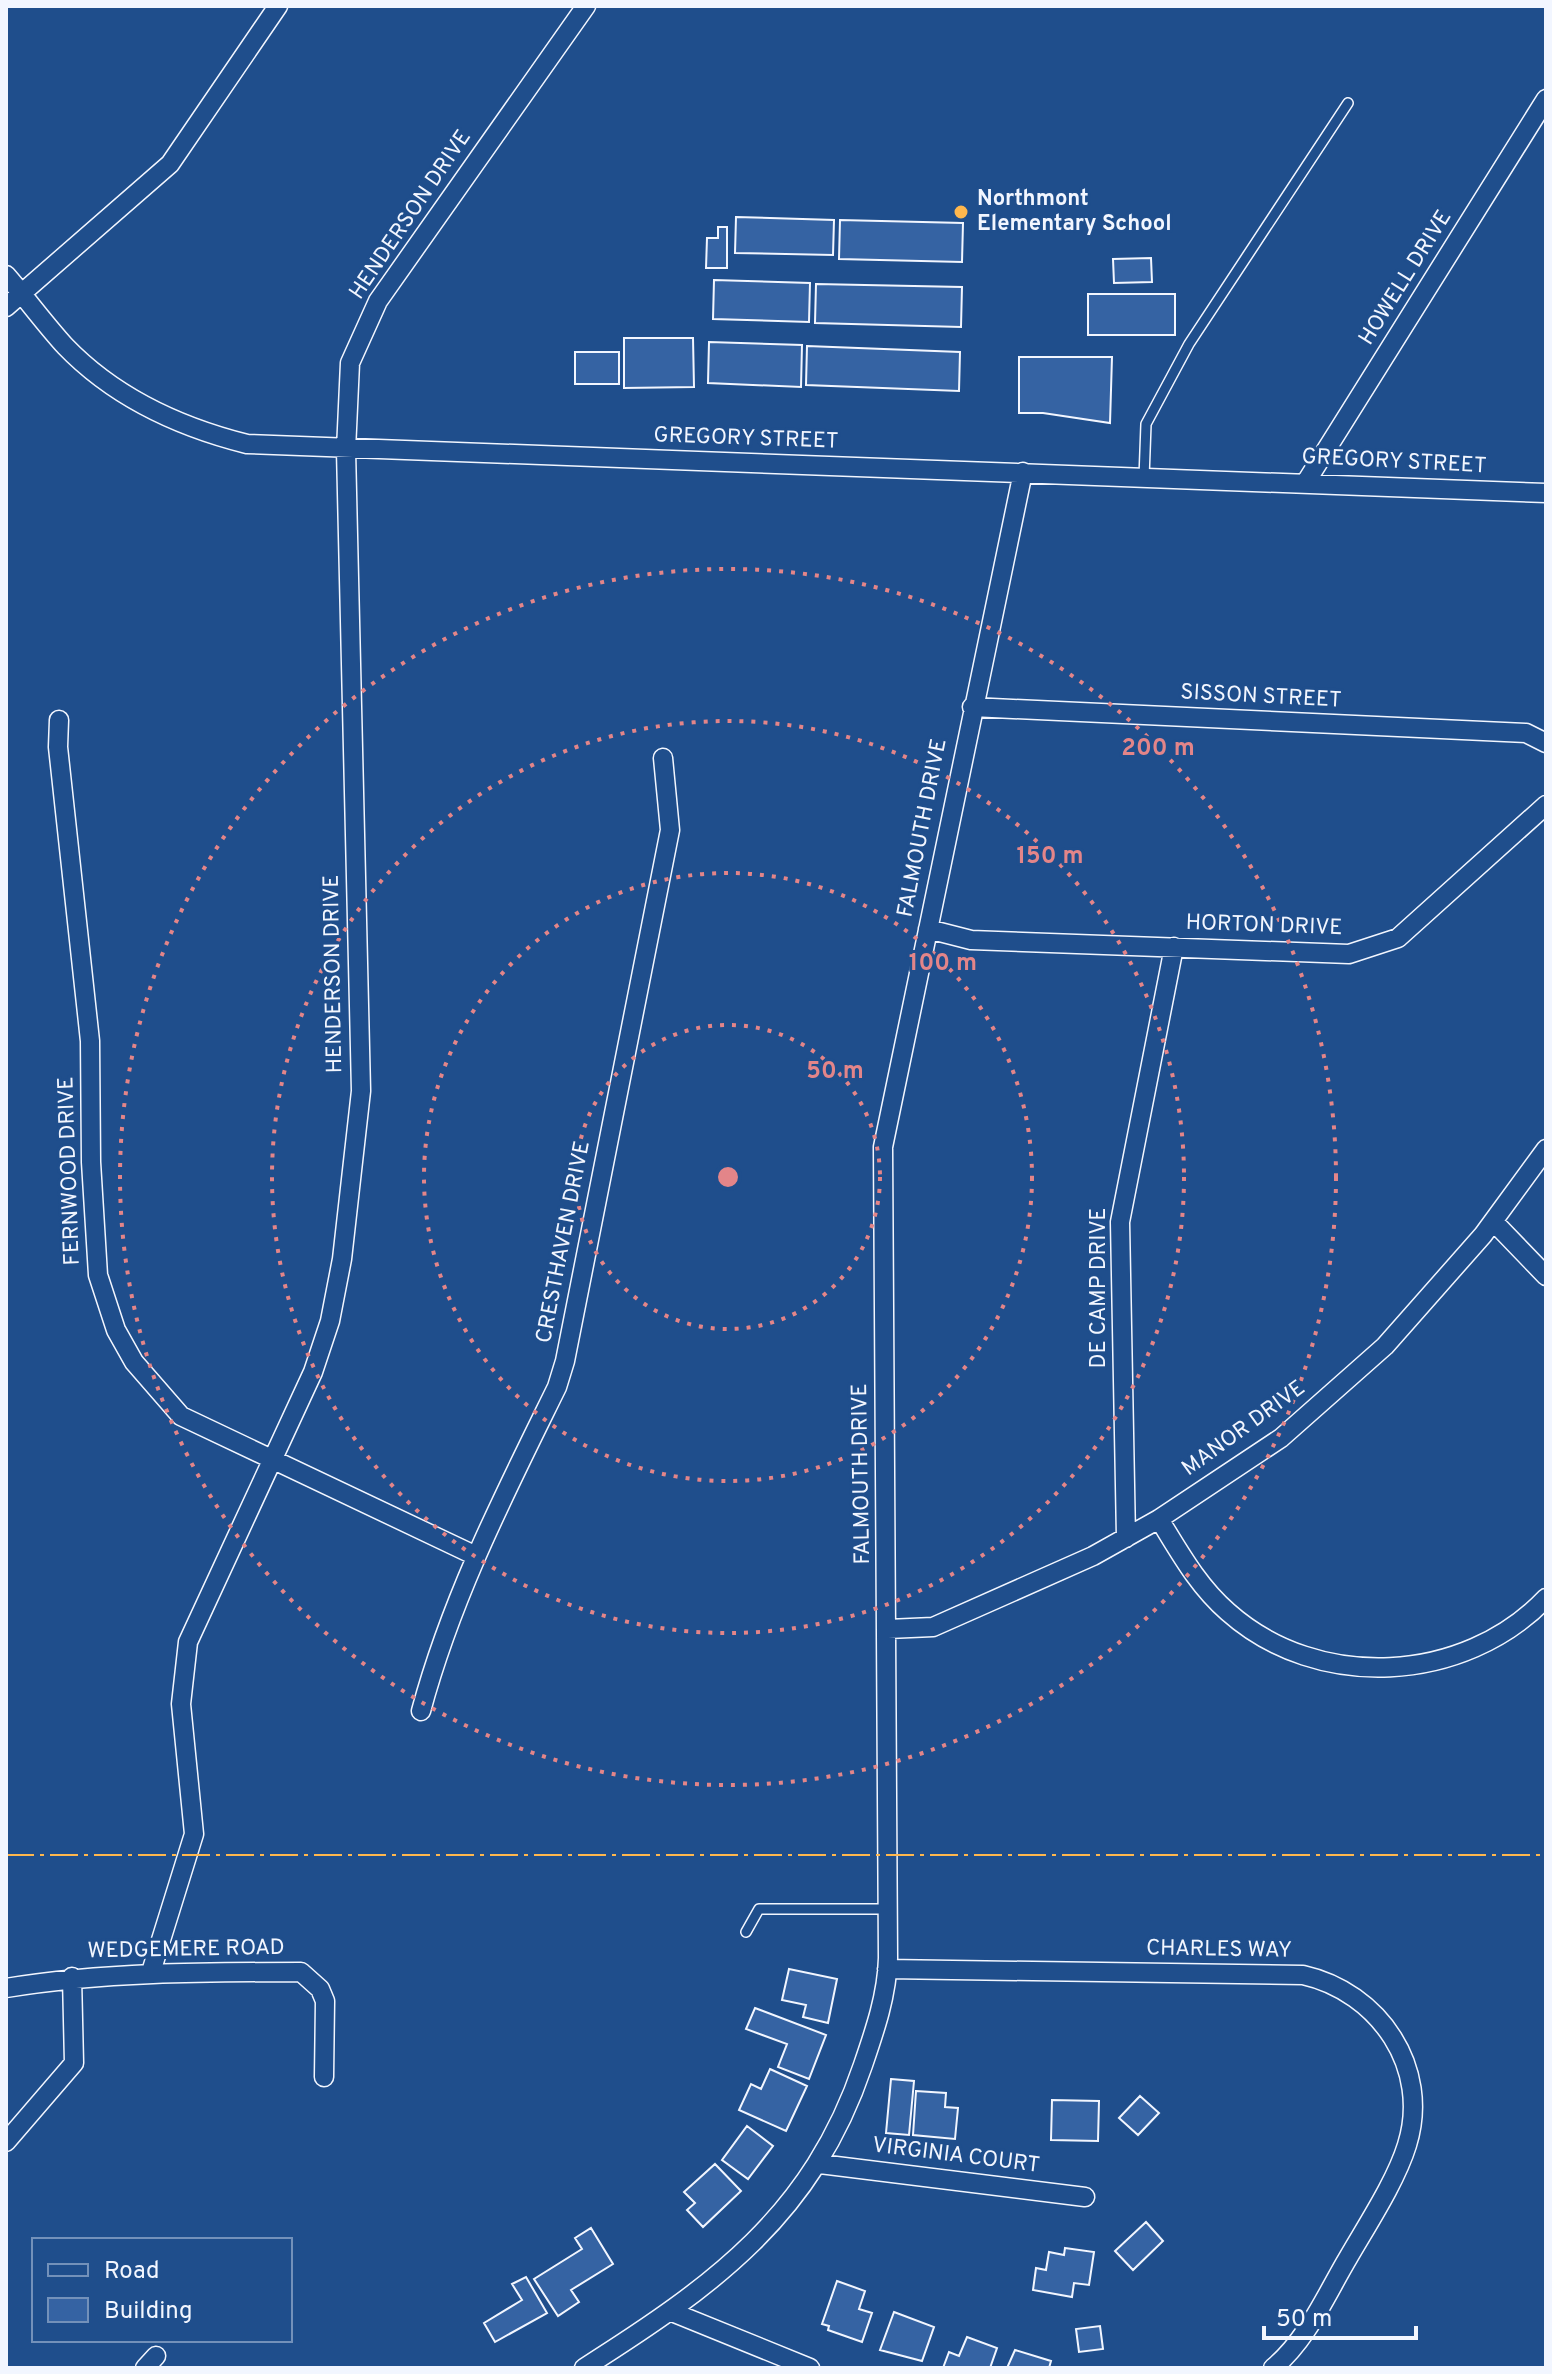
<svg xmlns="http://www.w3.org/2000/svg" width="1552" height="2374" font-family="Overpass,sans-serif">
  <rect width="100%" height="100%" fill="#1f4e8c"/>
  <!-- building -->
  <path fill="#3563a3" stroke="#f2f6ff" stroke-width="2" d="M 736,217 L 834,220 L 833,255 L 735,253 Z
    M 840,220 L 963,223 L 962,262 L 839,259 Z
    M 718,227 L 727,227 L 727,268 L 706,268 L 707,238 L 718,238 Z
    M 1151,258 L 1152,282 L 1114,283 L 1113,259 Z
    M 714,280 L 810,283 L 809,322 L 713,319 Z
    M 816,284 L 962,287 L 961,327 L 815,323 Z
    M 1088,294 L 1175,294 L 1175,335 L 1088,335 Z
    M 624,338 L 693,338 L 694,387 L 624,388 Z
    M 709,342 L 802,345 L 801,387 L 708,383 Z
    M 807,346 L 960,352 L 959,391 L 806,385 Z
    M 575,352 L 619,352 L 619,384 L 575,384 Z
    M 1019,357 L 1112,357 L 1110,423 L 1043,413 L 1019,413 Z
    M 789,1969 L 837,1979 L 828,2023 L 803,2017 L 806,2005 L 782,2000 Z
    M 755,2008 L 826,2035 L 809,2079 L 778,2067 L 787,2044 L 746,2029 Z
    M 770,2069 L 807,2086 L 786,2131 L 739,2110 L 751,2084 L 761,2089 Z
    M 891,2079 L 914,2081 L 909,2135 L 886,2133 Z
    M 916,2091 L 946,2093 L 945,2107 L 958,2108 L 955,2139 L 913,2135 Z
    M 1140,2096 L 1159,2113 L 1138,2135 L 1119,2118 Z
    M 1052,2100 L 1099,2101 L 1098,2141 L 1051,2140 Z
    M 747,2126 L 773,2146 L 748,2179 L 722,2160 Z
    M 715,2164 L 741,2191 L 703,2227 L 687,2210 L 695,2203 L 684,2192 Z
    M 1146,2222 L 1163,2241 L 1133,2270 L 1115,2251 Z
    M 591,2228 L 613,2264 L 571,2290 L 579,2302 L 558,2316 L 534,2279 L 582,2249 L 575,2238 Z
    M 1065,2248 L 1094,2252 L 1089,2285 L 1074,2283 L 1072,2297 L 1033,2290 L 1036,2268 L 1046,2270 L 1049,2252 L 1064,2255 Z
    M 526,2277 L 547,2313 L 495,2342 L 484,2323 L 522,2300 L 512,2284 Z
    M 837,2281 L 865,2291 L 859,2309 L 872,2313 L 862,2342 L 828,2330 L 829,2326 L 822,2324 Z
    M 894,2312 L 934,2327 L 922,2361 L 880,2350 Z
    M 1100,2326 L 1103,2349 L 1079,2352 L 1076,2329 Z
    M 967,2337 L 997,2348 L 990,2368 L 943,2368 L 949,2352 L 959,2356 Z
    M 1015,2350 L 1051,2361 L 1049,2368 L 1007,2368 Z"/>
  <g fill="none" stroke-linecap="round" stroke-linejoin="round">
    <!-- service casing -->
    <g stroke="#f2f6ff" stroke-width="12">
      <path id="service" d="M 1144,478 L 1146,424 L 1189,344 L 1348,103
        M 746,1932 L 759,1909 L 887,1909"/>
    </g>
    <!-- minor casing -->
    <g stroke="#f2f6ff" stroke-width="21">
      <path id="minor" d="M 6,275 C 26,298 44,323 65,346 C 115,398 179,427 247,444 L 1546,493
        M 6,307 L 170,164 L 278,6
        M 1306,482 L 1546,99
        M 972,707 L 1526,733 L 1546,743
        M 59,720 L 58,747 L 90,1041 L 91,1162 L 98,1275 L 116,1330 L 134,1362 L 181,1416 L 474,1555
        M 928,929 L 971,940 L 1349,954 L 1398,938 L 1546,805
        M 1494,1222 L 1546,1276
        M 1159,1519 C 1180,1553 1198,1586 1228,1612 C 1318,1692 1464,1684 1546,1598
        M 1126,1538 L 1120,1222 L 1174,947
        M 888,1629 L 933,1627 L 1093,1556 L 1159,1519 L 1281,1438 L 1385,1346 L 1483,1235 L 1546,1149
        M 421,1711 C 452,1596 505,1493 557,1387 L 565,1361 L 670,830 L 663,758
        M 887,1969 L 1303,1975 C 1379,1992 1431,2068 1407,2145 C 1396,2181 1367,2225 1348,2258 C 1326,2295 1307,2340 1273,2368
        M 151,1972 L 194,1834 L 181,1704 L 188,1642 L 313,1372 L 330,1321 L 342,1259 L 361,1091 L 346,450 L 350,363 L 378,301 L 586,6
        M 6,1988 C 104,1972 201,1972 301,1972 L 320,1989 L 325,2001 L 324,2077
        M 6,2142 L 74,2063 L 72,1977
        M 820,2164 L 1085,2197
        M 672,2312 L 810,2368
        M 145,2368 L 156,2356
        M 584,2368 C 713,2286 812,2216 863,2065 C 875,2030 887,1995 888,1958 L 883,1147 L 1023,472"/>
    </g>
    <!-- service -->
    <use href="#service" stroke="#1f4e8c" stroke-width="9"/>
    <!-- minor -->
    <use href="#minor" stroke="#1f4e8c" stroke-width="18"/>
    <!-- power -->
    <path stroke="#ffb74d" stroke-width="2" stroke-dasharray="28 6 4 6" stroke-linecap="butt" d="M 6,1855 L 1546,1855"/>
  </g>
  <!-- distance rings -->
  <g fill="none" stroke="#e38589" stroke-width="4" stroke-dasharray="4 8">
    <circle cx="728" cy="1177" r="152"/>
    <circle cx="728" cy="1177" r="304"/>
    <circle cx="728" cy="1177" r="456"/>
    <circle cx="728" cy="1177" r="608"/>
  </g>
  <!-- markers -->
  <circle fill="#ffb74d" stroke="#1f4e8c" stroke-width="3" cx="961" cy="212" r="8"/>
  <g text-anchor="middle" dominant-baseline="central" stroke-width="6" stroke-linejoin="round" paint-order="stroke">
    <!-- poi labels -->
    <g font-size="22" font-weight="bold" fill="#f2f6ff" stroke="#1f4e8c" text-anchor="start">
      <text x="977" y="199">Northmont<tspan x="977" dy="25">Elementary School</tspan></text>
    </g>
    <!-- street labels -->
    <g font-size="22" fill="#f2f6ff" stroke="#1f4e8c">
      <text transform="translate(411 215) rotate(-56)">HENDERSON DRIVE</text>
      <text transform="translate(1406 278) rotate(-58)">HOWELL DRIVE</text>
      <text transform="translate(746 439) rotate(2)">GREGORY STREET</text>
      <text transform="translate(1394 462) rotate(3)">GREGORY STREET</text>
      <text transform="translate(1261 697) rotate(3)">SISSON STREET</text>
      <text transform="translate(923 828) rotate(-79)">FALMOUTH DRIVE</text>
      <text transform="translate(1264 926) rotate(2)">HORTON DRIVE</text>
      <text transform="translate(334 974) rotate(-91)">HENDERSON DRIVE</text>
      <text transform="translate(70 1171) rotate(-92)">FERNWOOD DRIVE</text>
      <text transform="translate(564 1242) rotate(-79)">CRESTHAVEN DRIVE</text>
      <text transform="translate(1099 1288) rotate(-90)">DE CAMP DRIVE</text>
      <text transform="translate(1244 1429) rotate(-36)">MANOR DRIVE</text>
      <text transform="translate(862 1474) rotate(-91)">FALMOUTH DRIVE</text>
      <text transform="translate(186 1950) rotate(-1)">WEDGEMERE ROAD</text>
      <text transform="translate(1219 1950) rotate(1)">CHARLES WAY</text>
      <text transform="translate(956 2156) rotate(7)">VIRGINIA COURT</text>
    </g>
  </g>
  <circle cx="728" cy="1177" r="12" fill="#e38589" stroke="#1f4e8c" stroke-width="4"/>
  <g font-size="24" text-anchor="middle" font-weight="bold" fill="#e38589" stroke="#1f4e8c" stroke-width="6" stroke-linejoin="round" paint-order="stroke">
    <text x="1158" y="755">200 m</text>
    <text x="1050" y="863">150 m</text>
    <text x="943" y="970">100 m</text>
    <text x="835" y="1078">50 m</text>
  </g>
  <!-- border -->
  <rect width="1552" height="2374" fill="none" stroke="#f2f6ff" stroke-width="16"/>
  <!-- legend -->
  <rect x="32" y="2238" width="260" height="104" fill="#1f4e8c" stroke="#7391ba" stroke-width="2"/>
  <rect x="48" y="2264" width="40" height="12" fill="#1f4e8c" stroke="#7391ba" stroke-width="2"/>
  <text x="104" y="2278" font-size="24" fill="#f2f6ff">Road</text>
  <rect x="48" y="2298" width="40" height="24" fill="#3563a3" stroke="#7391ba" stroke-width="2"/>
  <text x="104" y="2318" font-size="24" fill="#f2f6ff">Building</text>
  <!-- scale -->
  <path d="M1264 2326v12h152v-12" fill="none" stroke="#f2f6ff" stroke-width="4"/>
  <text x="1276" y="2326" font-size="24" fill="#f2f6ff" stroke="#1f4e8c" stroke-width="6" paint-order="stroke">50 m</text>
</svg>
